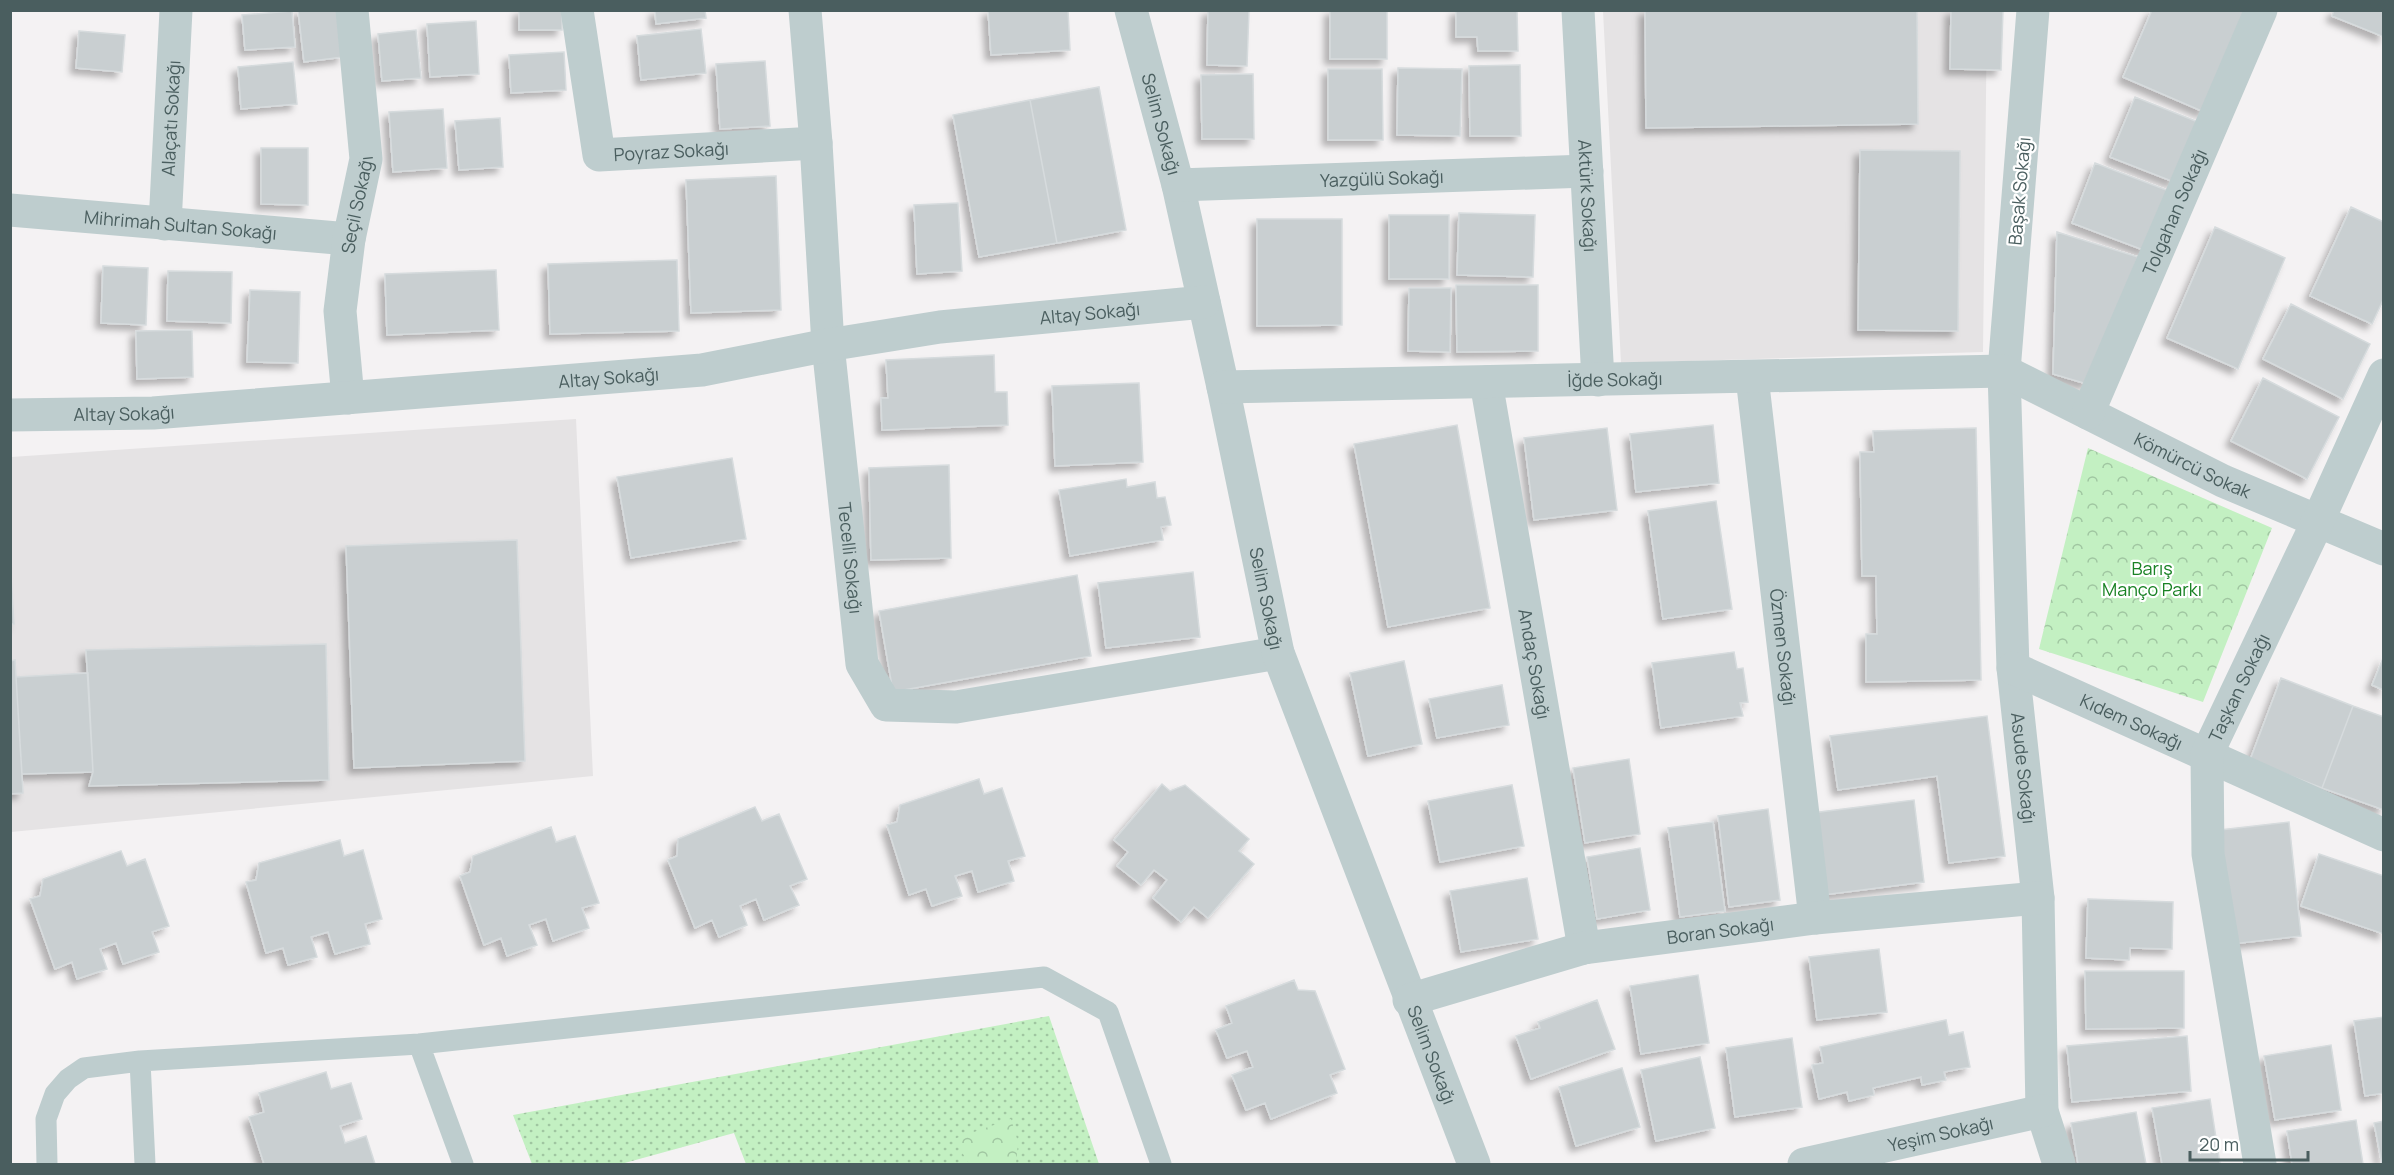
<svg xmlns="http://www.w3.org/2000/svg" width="2394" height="1175" font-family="Manrope,sans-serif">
  <defs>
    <pattern id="grass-dots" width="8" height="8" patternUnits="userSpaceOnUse" patternTransform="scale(1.5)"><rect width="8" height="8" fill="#c3f0c2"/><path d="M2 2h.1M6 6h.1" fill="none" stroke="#a0c6a1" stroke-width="1.8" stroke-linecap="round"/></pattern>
    <pattern id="forest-crowns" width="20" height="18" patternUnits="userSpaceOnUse" patternTransform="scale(1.5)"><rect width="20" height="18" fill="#c3f0c2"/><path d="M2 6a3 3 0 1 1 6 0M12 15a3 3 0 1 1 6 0" fill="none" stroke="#a0c6a1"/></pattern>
    <filter id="shadow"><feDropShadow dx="-5.5" dy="5.5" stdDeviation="3" flood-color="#0004"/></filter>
  </defs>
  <rect width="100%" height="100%" fill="#f4f2f3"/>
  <!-- education -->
  <path fill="#e5e3e4" d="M 1603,11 L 1987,11 L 1983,352 L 1621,363 Z
    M 576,419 L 593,776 L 11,832 L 11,457 Z"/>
  <!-- grass -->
  <path fill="url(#grass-dots)" d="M 1049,1016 L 1099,1164 L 746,1164 L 734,1133 L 621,1164 L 532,1164 L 513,1115 Z"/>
  <!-- forest -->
  <path fill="url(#forest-crowns)" d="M 2088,448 L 2272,528 L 2203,702 L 2039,649 Z
    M 1011,1119 L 1018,1142 L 1016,1164 L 969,1164 L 954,1139 Z"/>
  <!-- building -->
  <path fill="#c9cfd1" stroke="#d6dbdd" stroke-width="1.5" filter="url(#shadow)" d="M 298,10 L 338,10 L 343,57 L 304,62 Z
    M 519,10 L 562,10 L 562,30 L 519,30 Z
    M 655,10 L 705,10 L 706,18 L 656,24 Z
    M 988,10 L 1068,10 L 1070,50 L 991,55 Z
    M 1208,10 L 1249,10 L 1247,66 L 1207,65 Z
    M 1330,10 L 1387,10 L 1387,59 L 1330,59 Z
    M 1456,10 L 1517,10 L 1518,51 L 1478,51 L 1477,37 L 1456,37 Z
    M 1645,10 L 1917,10 L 1918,124 L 1646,128 Z
    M 1951,10 L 2003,10 L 2001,70 L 1950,69 Z
    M 2152,10 L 2249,10 L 2204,112 L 2123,77 Z
    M 2334,10 L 2384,10 L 2384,37 L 2332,16 Z
    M 292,11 L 295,47 L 245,50 L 242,15 Z
    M 476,21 L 479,74 L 430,77 L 427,24 Z
    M 701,29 L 706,73 L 641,80 L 637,36 Z
    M 416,30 L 421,78 L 382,81 L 378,34 Z
    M 79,31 L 125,35 L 122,72 L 76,68 Z
    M 564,52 L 566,90 L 511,93 L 509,55 Z
    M 765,61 L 770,126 L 720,129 L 716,64 Z
    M 293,62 L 297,104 L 241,109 L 238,67 Z
    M 1520,65 L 1521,136 L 1470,136 L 1469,66 Z
    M 1398,68 L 1462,69 L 1460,136 L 1397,135 Z
    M 1328,69 L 1382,69 L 1383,140 L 1328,140 Z
    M 1253,74 L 1254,139 L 1202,139 L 1201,75 Z
    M 1099,87 L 1126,230 L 1057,243 L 1030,100 Z
    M 2135,97 L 2198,122 L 2174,182 L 2110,157 Z
    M 1030,100 L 1057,243 L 979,257 L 953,115 Z
    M 443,109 L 447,168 L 393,172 L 389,112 Z
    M 500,118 L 503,167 L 459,170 L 455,121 Z
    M 261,148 L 308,148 L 308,205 L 261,204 Z
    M 1860,150 L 1960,151 L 1958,331 L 1858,330 Z
    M 2095,163 L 2169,191 L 2146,251 L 2072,223 Z
    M 776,176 L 781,310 L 691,313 L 686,180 Z
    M 958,203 L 962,271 L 917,274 L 914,205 Z
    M 2351,207 L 2384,222 L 2384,298 L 2372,324 L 2310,296 Z
    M 1459,213 L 1535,215 L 1533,277 L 1457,275 Z
    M 1389,215 L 1449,215 L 1449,279 L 1389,279 Z
    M 1257,219 L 1342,219 L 1342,325 L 1257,326 Z
    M 2215,227 L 2285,258 L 2238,369 L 2167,338 Z
    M 2057,232 L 2138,257 L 2087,384 L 2053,374 Z
    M 677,260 L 679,331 L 550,334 L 548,264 Z
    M 103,266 L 148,268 L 146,325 L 101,323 Z
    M 496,270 L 499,330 L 387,335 L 385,274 Z
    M 168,271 L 232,272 L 231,323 L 167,321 Z
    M 1456,285 L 1538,285 L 1538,351 L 1457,352 Z
    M 1409,288 L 1451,288 L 1450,352 L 1408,351 Z
    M 250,290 L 300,292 L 298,363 L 247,362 Z
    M 2291,304 L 2370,344 L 2343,399 L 2263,359 Z
    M 192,330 L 193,377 L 137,379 L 136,331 Z
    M 994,355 L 995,392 L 1007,392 L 1008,425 L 882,430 L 881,398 L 888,398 L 886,360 Z
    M 2263,378 L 2339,417 L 2307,479 L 2231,441 Z
    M 1139,383 L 1143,462 L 1055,466 L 1052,386 Z
    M 1457,425 L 1490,608 L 1388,627 L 1354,444 Z
    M 1713,425 L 1719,483 L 1636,492 L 1630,434 Z
    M 1607,428 L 1617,510 L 1534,520 L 1524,438 Z
    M 1976,428 L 1981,680 L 1866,682 L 1866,634 L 1877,634 L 1876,576 L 1862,576 L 1860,452 L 1874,452 L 1873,431 Z
    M 732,458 L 746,539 L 631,558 L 617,477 Z
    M 949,465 L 951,558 L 871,560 L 869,468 Z
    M 1126,479 L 1127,487 L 1155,482 L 1157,498 L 1165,497 L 1171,525 L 1161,527 L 1163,540 L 1070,556 L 1059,490 Z
    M 1716,501 L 1732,609 L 1663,619 L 1648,511 Z
    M 517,540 L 525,761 L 354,768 L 346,546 Z
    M 10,561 L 14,624 L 10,624 Z
    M 1193,572 L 1200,637 L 1106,648 L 1098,583 Z
    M 1077,575 L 1091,656 L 893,692 L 879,611 Z
    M 326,644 L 329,780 L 89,786 L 93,772 L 86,650 Z
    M 1734,652 L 1737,669 L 1743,668 L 1748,702 L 1740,703 L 1743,716 L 1661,728 L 1652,663 Z
    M 2384,656 L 2384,690 L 2372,685 Z
    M 15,660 L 23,793 L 10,794 L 10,661 Z
    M 1404,661 L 1422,744 L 1368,756 L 1350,673 Z
    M 88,673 L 93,772 L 22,774 L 16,677 Z
    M 2281,678 L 2353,706 L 2322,788 L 2250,760 Z
    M 1502,685 L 1509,725 L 1437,738 L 1429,699 Z
    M 2353,706 L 2384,717 L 2384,810 L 2322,788 Z
    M 1987,716 L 2005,856 L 1949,863 L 1937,776 L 1838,790 L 1830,736 Z
    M 1629,759 L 1640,834 L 1585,843 L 1573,768 Z
    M 979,779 L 984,794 L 1002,788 L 1025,856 L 1008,861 L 1014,881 L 978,892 L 972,871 L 955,876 L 962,896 L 932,906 L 926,889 L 909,895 L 887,825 L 897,822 L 900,805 Z
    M 1162,784 L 1170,791 L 1185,785 L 1249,839 L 1239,851 L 1254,864 L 1208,918 L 1194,907 L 1181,922 L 1153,898 L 1167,880 L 1154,870 L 1141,885 L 1117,866 L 1128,852 L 1114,840 Z
    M 1512,785 L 1524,846 L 1440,862 L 1428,801 Z
    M 1914,800 L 1924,882 L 1823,895 L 1812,813 Z
    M 755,807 L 762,821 L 779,814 L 807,879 L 790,886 L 799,905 L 764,920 L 756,899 L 740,906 L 747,925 L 719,937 L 712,920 L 695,928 L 668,860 L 677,856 L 678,839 Z
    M 1768,809 L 1780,900 L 1729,907 L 1718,816 Z
    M 1713,822 L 1725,911 L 1680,917 L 1668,828 Z
    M 2289,822 L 2301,936 L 2232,944 L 2220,830 Z
    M 551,827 L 556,842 L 575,836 L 599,903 L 582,908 L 589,928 L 553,941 L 546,919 L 529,925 L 537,945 L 507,956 L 501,938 L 484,945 L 460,876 L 470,872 L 473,856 Z
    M 340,840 L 344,856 L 363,850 L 382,919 L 365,924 L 370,944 L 335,954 L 328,932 L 311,937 L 317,957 L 288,965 L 283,948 L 266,953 L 246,882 L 256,880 L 259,863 Z
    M 1640,848 L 1650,910 L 1597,919 L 1587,857 Z
    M 121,851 L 127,866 L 145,859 L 169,926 L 152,932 L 159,952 L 123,964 L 116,943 L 100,949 L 107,969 L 77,979 L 72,962 L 55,969 L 30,899 L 40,896 L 43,879 Z
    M 2319,854 L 2384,876 L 2384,934 L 2301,906 Z
    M 1527,878 L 1538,939 L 1461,952 L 1450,891 Z
    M 2088,899 L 2173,902 L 2172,949 L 2130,948 L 2129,960 L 2086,958 Z
    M 1879,949 L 1887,1012 L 1817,1020 L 1809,957 Z
    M 2085,971 L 2184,971 L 2184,1028 L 2086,1029 Z
    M 1698,975 L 1709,1043 L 1641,1054 L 1630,986 Z
    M 1294,980 L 1298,990 L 1315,991 L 1345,1069 L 1330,1075 L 1337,1093 L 1271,1119 L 1265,1103 L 1246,1110 L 1232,1075 L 1253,1067 L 1247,1051 L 1227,1058 L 1216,1030 L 1232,1023 L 1226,1006 Z
    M 1597,1000 L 1615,1049 L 1531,1079 L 1516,1036 L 1540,1028 L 1538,1022 Z
    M 2384,1017 L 2384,1093 L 2365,1096 L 2354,1021 Z
    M 1946,1020 L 1949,1035 L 1963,1032 L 1970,1067 L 1944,1072 L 1946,1080 L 1922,1085 L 1921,1077 L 1873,1088 L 1874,1095 L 1849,1101 L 1847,1092 L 1819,1099 L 1812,1065 L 1823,1063 L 1820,1047 Z
    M 2187,1036 L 2191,1091 L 2072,1102 L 2067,1046 Z
    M 1792,1038 L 1802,1107 L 1735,1117 L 1726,1048 Z
    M 2331,1045 L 2341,1110 L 2275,1120 L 2264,1056 Z
    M 1700,1057 L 1715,1128 L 1656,1141 L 1641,1070 Z
    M 1622,1068 L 1640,1127 L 1576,1146 L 1559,1087 Z
    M 326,1072 L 331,1089 L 351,1083 L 362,1119 L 340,1126 L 345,1143 L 366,1136 L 375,1164 L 264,1164 L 249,1117 L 264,1112 L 259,1093 Z
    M 2210,1099 L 2220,1164 L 2162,1164 L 2152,1108 Z
    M 2136,1112 L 2146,1164 L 2078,1164 L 2071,1123 Z
    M 2356,1120 L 2363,1164 L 2292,1164 L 2287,1131 Z
    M 2384,1121 L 2384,1164 L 2382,1164 L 2374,1123 Z"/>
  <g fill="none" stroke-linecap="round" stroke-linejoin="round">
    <!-- service -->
    <path stroke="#becdce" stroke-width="21" d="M 419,1044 L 463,1164
      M 47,1164 L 46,1119 L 55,1094 L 68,1079 L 84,1068 L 140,1061
      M 145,1164 L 140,1061 L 419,1044 L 1044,977 L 1108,1012 L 1161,1164"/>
    <!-- minor -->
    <g stroke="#becdce" stroke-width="33">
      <path id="s1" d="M 577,10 L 599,155 L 816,143"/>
      <path id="s2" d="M 805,10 L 816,143 L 828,345 L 862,664 L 886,705 L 956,707 L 1278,653"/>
      <path id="s3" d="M 1131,10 L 1178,185 L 1223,387 L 1278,653 L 1474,1164"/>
      <path id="s4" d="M 1578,10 L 1598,380"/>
      <path id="s5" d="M 2033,10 L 2004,371 L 2013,668 L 2038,898 L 2042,1111 L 2059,1164"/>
      <path id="s6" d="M 1178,185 L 1587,171"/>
      <path id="s7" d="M 10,210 L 349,239"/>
      <path id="s8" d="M 165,224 L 176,10"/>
      <path id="s9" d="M 1752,377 L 1815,918"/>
      <path id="s10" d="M 1486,382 L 1584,948"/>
      <path id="s11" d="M 1223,387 L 2004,371 L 2223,481 L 2384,549"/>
      <path id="s12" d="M 348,398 L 340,311 L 349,239 L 366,159 L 352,10"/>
      <path id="s13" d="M 2088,413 L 2261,10"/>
      <path id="s14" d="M 10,415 L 153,413 L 702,370 L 828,345 L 940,327 L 1204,302"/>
      <path id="s15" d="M 2013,668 L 2384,835"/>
      <path id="s16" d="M 1409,1000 L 1584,948 L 1815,918 L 2038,898"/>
      <path id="s17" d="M 1804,1164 L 2042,1111"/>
      <path id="s18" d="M 2260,1164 L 2208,854 L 2207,754 L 2318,521 L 2384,375"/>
    </g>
  </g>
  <g text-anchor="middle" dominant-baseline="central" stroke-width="4.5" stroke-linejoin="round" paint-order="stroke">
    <!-- street labels -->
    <g font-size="18" fill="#4a5e5f" stroke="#fff">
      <text stroke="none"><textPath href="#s8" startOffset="106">Alaçatı Sokağı</textPath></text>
      <text stroke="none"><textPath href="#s3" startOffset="118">Selim Sokağı</textPath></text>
      <text stroke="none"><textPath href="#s1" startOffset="219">Poyraz Sokağı</textPath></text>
      <text stroke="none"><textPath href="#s6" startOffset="204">Yazgülü Sokağı</textPath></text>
      <text transform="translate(2019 191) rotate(-85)">Başak Sokağı</text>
      <text stroke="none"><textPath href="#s4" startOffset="186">Aktürk Sokağı</textPath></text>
      <text stroke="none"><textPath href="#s12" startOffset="195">Seçil Sokağı</textPath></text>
      <text stroke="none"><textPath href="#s13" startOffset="219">Tolgahan Sokağı</textPath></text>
      <text stroke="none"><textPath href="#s7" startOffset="171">Mihrimah Sultan Sokağı</textPath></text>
      <text stroke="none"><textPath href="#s14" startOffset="1086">Altay Sokağı</textPath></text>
      <text stroke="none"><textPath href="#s14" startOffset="600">Altay Sokağı</textPath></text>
      <text stroke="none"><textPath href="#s11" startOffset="392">İğde Sokağı</textPath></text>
      <text stroke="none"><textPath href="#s14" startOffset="114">Altay Sokağı</textPath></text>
      <text stroke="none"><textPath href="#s11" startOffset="992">Kömürcü Sokak</textPath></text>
      <text stroke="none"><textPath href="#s2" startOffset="550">Tecelli Sokağı</textPath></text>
      <text stroke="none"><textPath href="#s3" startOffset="604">Selim Sokağı</textPath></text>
      <text stroke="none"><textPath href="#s9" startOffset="272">Özmen Sokağı</textPath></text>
      <text stroke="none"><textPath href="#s10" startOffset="286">Andaç Sokağı</textPath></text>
      <text stroke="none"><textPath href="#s18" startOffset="488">Taşkan Sokağı</textPath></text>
      <text stroke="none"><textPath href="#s15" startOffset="130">Kıdem Sokağı</textPath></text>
      <text stroke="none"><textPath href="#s5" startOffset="760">Asude Sokağı</textPath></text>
      <text stroke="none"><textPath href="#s16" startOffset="320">Boran Sokağı</textPath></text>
      <text stroke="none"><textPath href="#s3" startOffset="1090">Selim Sokağı</textPath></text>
      <text stroke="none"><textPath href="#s17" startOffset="140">Yeşim Sokağı</textPath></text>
    </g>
    <!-- park labels -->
    <g font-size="18" fill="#198224" stroke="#fff">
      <text x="2152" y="568">Barış<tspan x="2152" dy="21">Manço Parkı</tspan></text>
    </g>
  </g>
  <!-- border -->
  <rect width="2394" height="1175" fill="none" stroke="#4a5e5f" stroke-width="24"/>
  <!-- scale -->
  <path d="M2190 1151v9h118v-9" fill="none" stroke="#4a5e5f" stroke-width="3"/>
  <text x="2199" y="1151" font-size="18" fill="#4a5e5f" stroke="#ffffff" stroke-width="4.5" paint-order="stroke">20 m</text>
</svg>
